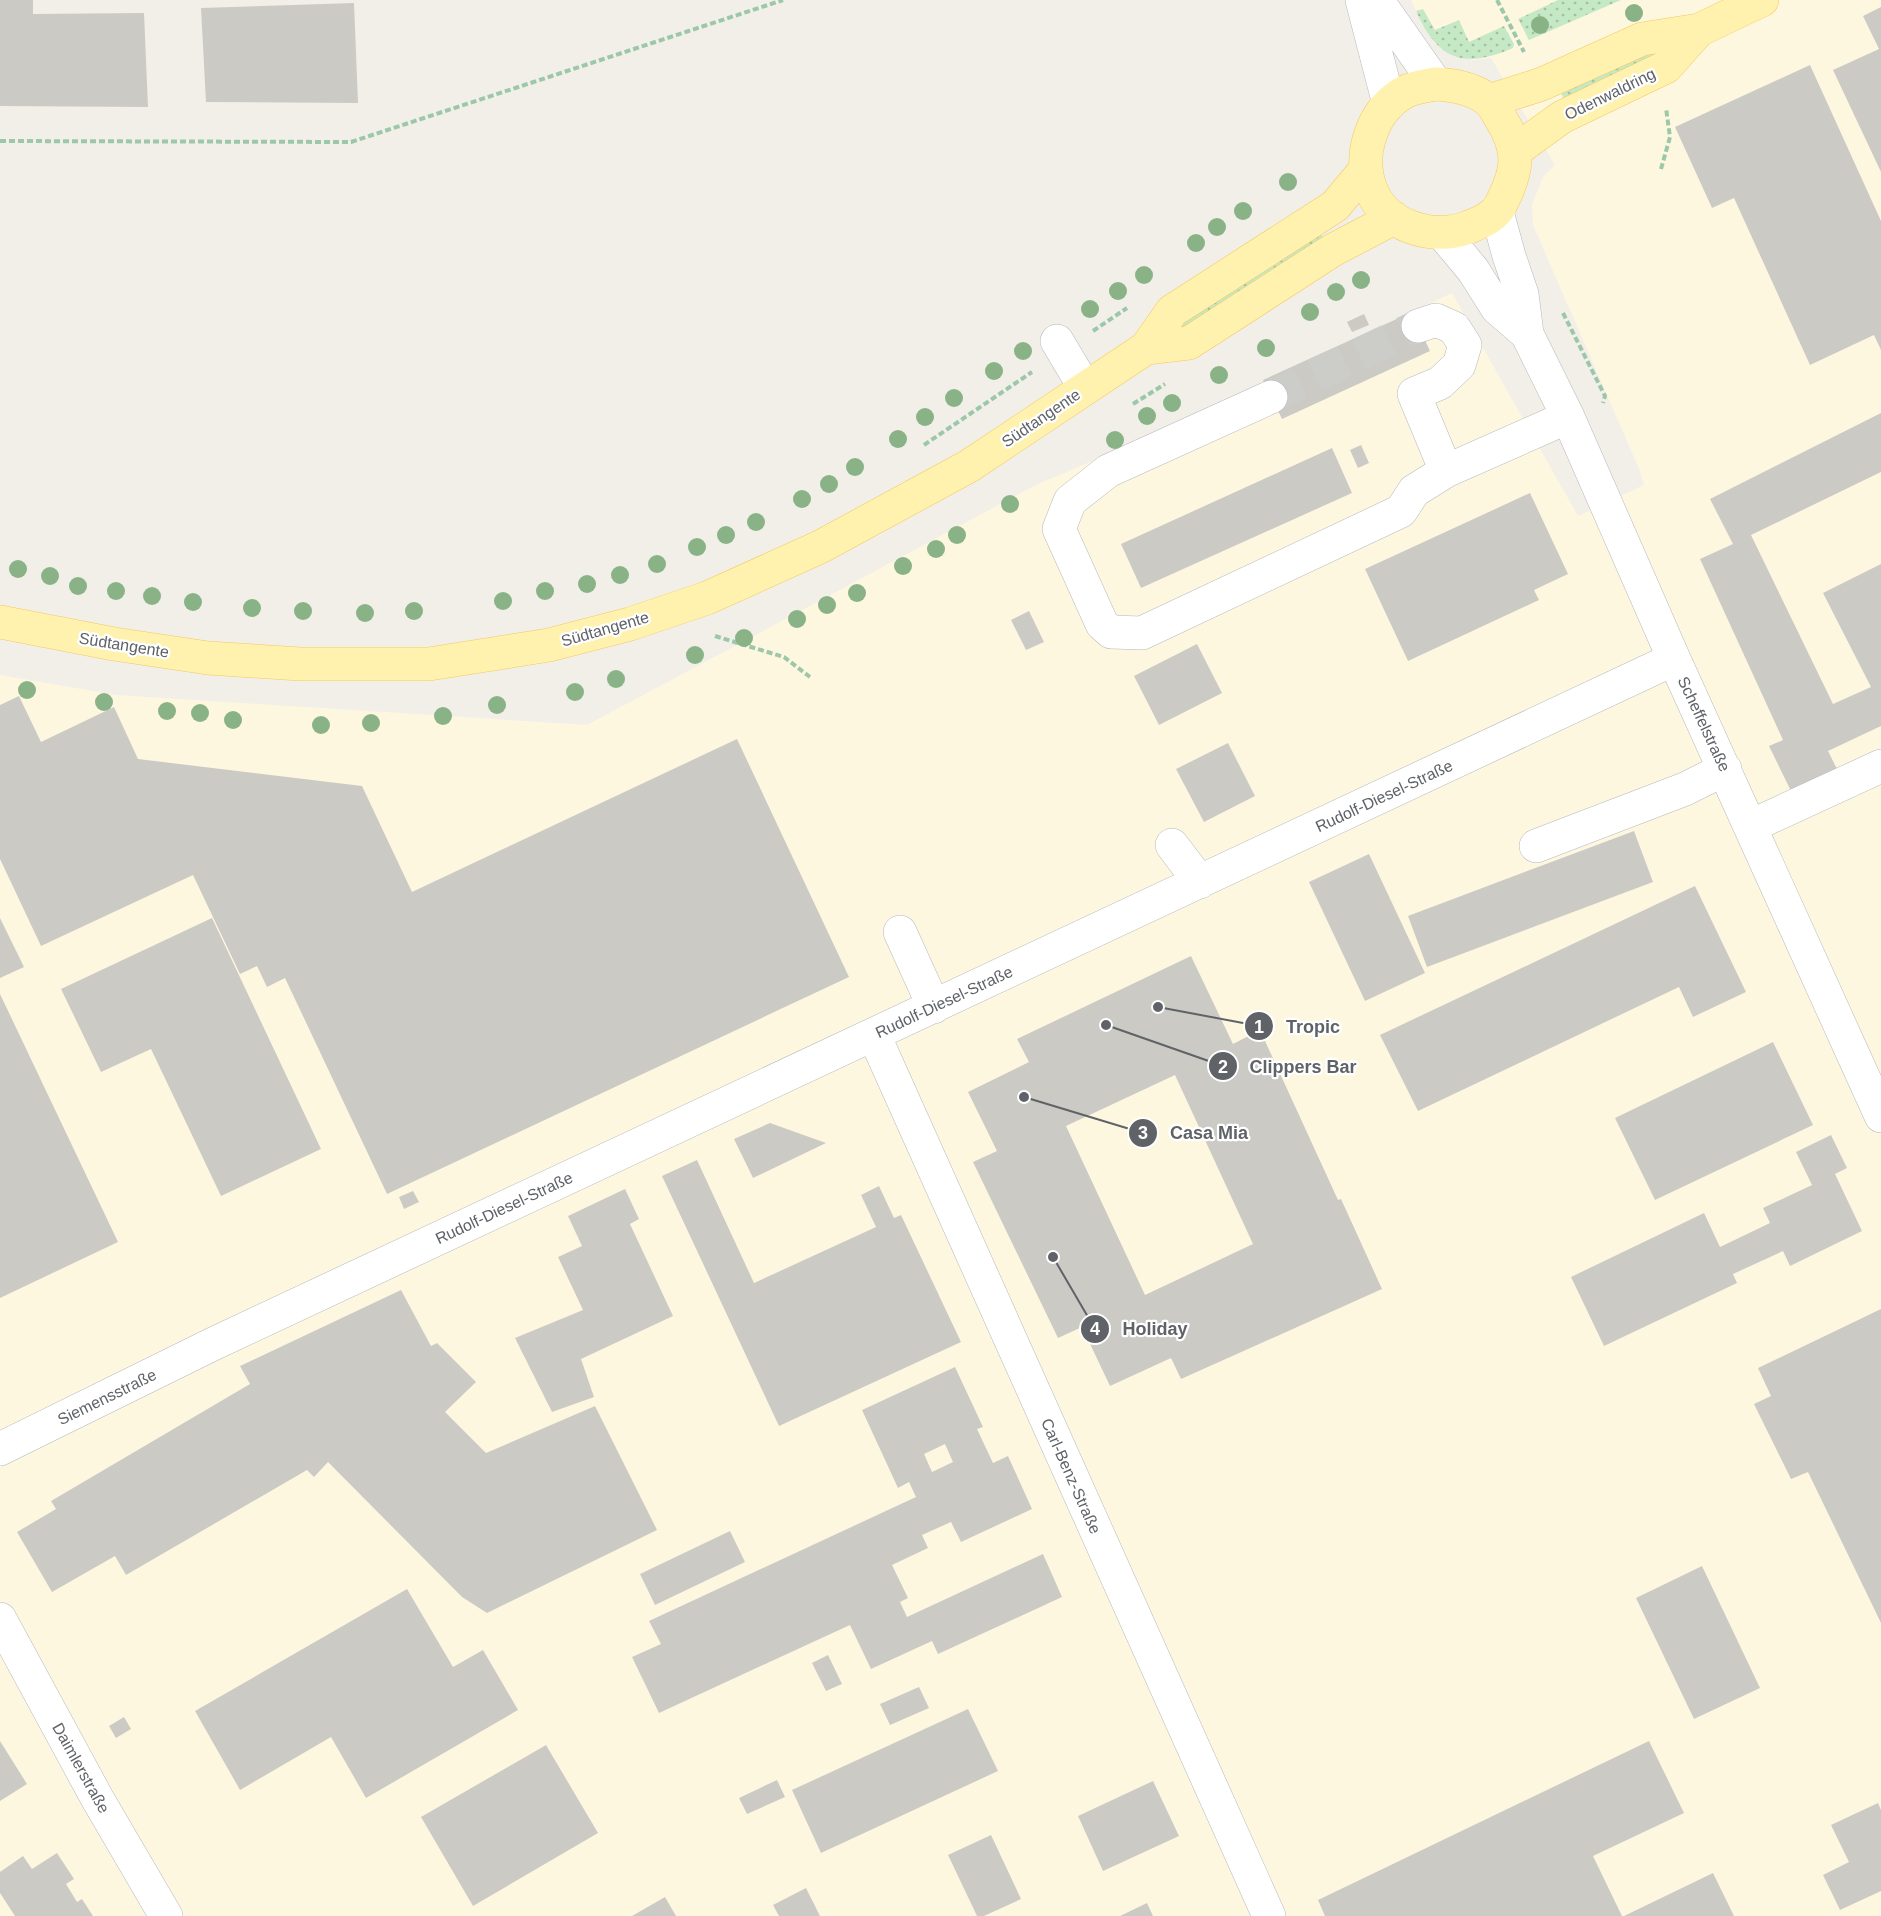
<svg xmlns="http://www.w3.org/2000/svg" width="1881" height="1916" font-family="Arial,sans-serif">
  <defs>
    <pattern id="grass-dots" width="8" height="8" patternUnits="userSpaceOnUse" patternTransform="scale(1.5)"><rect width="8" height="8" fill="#c5e8c5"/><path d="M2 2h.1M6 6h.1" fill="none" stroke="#a3c0a4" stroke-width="1.8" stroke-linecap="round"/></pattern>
  </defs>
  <rect width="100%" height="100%" fill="#f1efe8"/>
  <!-- commercial -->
  <path fill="#fef7e0" d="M 1411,0 L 1881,0 L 1881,1916 L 0,1916 L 0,675 L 116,695 L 587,725 L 1036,485 L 1116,451 L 1452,293 L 1578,516 L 1644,485 L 1640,471 L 1533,225 L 1532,205 L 1543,177 L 1555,165 L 1491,58 L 1474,60 L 1453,56 L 1435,44 L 1422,24 Z"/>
  <!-- grass -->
  <path fill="url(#grass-dots)" d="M 1558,0 L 1621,0 L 1529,40 L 1518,19 Z
    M 1423,9 L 1435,30 L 1459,20 L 1469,42 L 1504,26 L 1514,44 L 1513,48 C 1464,69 1438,61 1416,11 Z
    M 1650,42 L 1657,53 L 1564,99 L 1558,87 Z
    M 1319,231 L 1324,239 L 1175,334 L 1171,324 Z"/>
  <!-- building -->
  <path fill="#cccac5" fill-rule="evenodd" d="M 0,0 L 33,0 L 33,14 L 144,13 L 148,107 L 0,106 Z
    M 354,3 L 358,103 L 206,102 L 201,8 Z
    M 1881,7 L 1881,172 L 1833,70 L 1879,49 L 1863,16 Z
    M 1810,65 L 1881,221 L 1881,350 L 1874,335 L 1810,365 L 1734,198 L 1712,208 L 1675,127 Z
    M 1412,312 L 1430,351 L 1282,419 L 1263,380 Z
    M 1364,314 L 1369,325 L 1352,332 L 1347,322 Z
    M 1881,413 L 1881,472 L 1751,535 L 1833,704 L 1871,687 L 1823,593 L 1881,564 L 1881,726 L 1828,751 L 1837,769 L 1791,791 L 1769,746 L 1783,740 L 1700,559 L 1733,544 L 1710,499 Z
    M 1361,445 L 1369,463 L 1358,468 L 1350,450 Z
    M 1332,448 L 1352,493 L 1141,588 L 1121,544 Z
    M 1530,493 L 1568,574 L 1534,590 L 1539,600 L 1408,661 L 1365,569 Z
    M 1029,611 L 1044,642 L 1026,650 L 1011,620 Z
    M 1197,644 L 1222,693 L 1159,725 L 1134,676 Z
    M 19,696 L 41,742 L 114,707 L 138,759 L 362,786 L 412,892 L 737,739 L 849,977 L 387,1194 L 285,978 L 267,987 L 257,966 L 240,974 L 193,875 L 41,946 L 0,859 L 0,705 Z
    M 1228,743 L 1255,796 L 1204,822 L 1176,769 Z
    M 1634,831 L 1653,882 L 1427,967 L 1408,916 Z
    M 1369,854 L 1425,973 L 1365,1001 L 1309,882 Z
    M 1695,886 L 1746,992 L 1693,1017 L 1679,987 L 1418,1111 L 1380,1035 Z
    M 0,918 L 24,967 L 0,978 Z
    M 212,918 L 321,1149 L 221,1196 L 151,1049 L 101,1072 L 61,989 Z
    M 1191,956 L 1233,1044 L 1260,1030 L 1338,1200 L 1341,1199 L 1382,1289 L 1181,1379 L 1171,1358 L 1110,1386 L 1082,1327 L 1058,1338 L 973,1162 L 997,1151 L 968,1092 L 1029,1062 L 1017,1039 ZM 1175,1075 L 1253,1244 L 1145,1295 L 1066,1126 Z
    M 0,994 L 118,1242 L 0,1298 Z
    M 1773,1042 L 1813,1125 L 1655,1200 L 1615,1118 Z
    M 770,1123 L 826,1143 L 753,1178 L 734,1139 Z
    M 1831,1135 L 1847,1168 L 1835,1174 L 1862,1231 L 1790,1266 L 1783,1251 L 1733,1274 L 1737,1283 L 1604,1346 L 1571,1277 L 1704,1213 L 1720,1247 L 1770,1223 L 1763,1208 L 1812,1185 L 1796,1152 Z
    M 697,1160 L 754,1283 L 876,1227 L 861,1195 L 879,1186 L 894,1218 L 901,1215 L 961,1342 L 779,1426 L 662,1176 Z
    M 625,1189 L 639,1219 L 630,1224 L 673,1316 L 581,1359 L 594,1397 L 552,1412 L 515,1338 L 583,1310 L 558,1257 L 582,1246 L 568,1216 Z
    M 413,1191 L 419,1202 L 404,1209 L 399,1197 Z
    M 401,1290 L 431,1346 L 437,1343 L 476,1382 L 445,1412 L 486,1453 L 595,1406 L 657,1530 L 487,1613 L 462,1597 L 328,1462 L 314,1477 L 307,1470 L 126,1575 L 115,1556 L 52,1592 L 17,1532 L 56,1509 L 51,1501 L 250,1384 L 240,1366 Z
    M 1881,1309 L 1881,1623 L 1808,1472 L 1791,1479 L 1754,1404 L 1771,1396 L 1758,1368 Z
    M 955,1367 L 983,1427 L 977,1429 L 993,1463 L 1008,1456 L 1032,1509 L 961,1542 L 951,1522 L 922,1535 L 928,1548 L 892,1565 L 908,1598 L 900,1602 L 907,1617 L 1043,1554 L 1062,1597 L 938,1654 L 932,1641 L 871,1669 L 850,1625 L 659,1713 L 632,1657 L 661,1644 L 649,1621 L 916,1497 L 909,1482 L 898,1488 L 862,1410 ZM 945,1444 L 953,1462 L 932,1472 L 924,1454 Z
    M 730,1531 L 745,1562 L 655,1605 L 640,1574 Z
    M 1702,1566 L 1760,1688 L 1694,1719 L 1636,1598 Z
    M 407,1589 L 453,1667 L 483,1650 L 518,1710 L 366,1798 L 331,1737 L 240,1790 L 195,1711 Z
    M 828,1655 L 842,1684 L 826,1691 L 812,1663 Z
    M 919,1687 L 929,1708 L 890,1725 L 880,1704 Z
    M 968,1709 L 998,1771 L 821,1853 L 792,1790 Z
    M 124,1717 L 131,1729 L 116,1738 L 109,1726 Z
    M 0,1741 L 27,1784 L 0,1801 Z
    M 1649,1741 L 1684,1813 L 1593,1856 L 1622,1916 L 1325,1916 L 1318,1900 Z
    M 546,1745 L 598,1833 L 473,1906 L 421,1817 Z
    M 777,1780 L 785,1797 L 747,1814 L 739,1798 Z
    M 1153,1781 L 1179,1836 L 1103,1871 L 1078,1816 Z
    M 1878,1803 L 1881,1810 L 1881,1891 L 1840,1910 L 1823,1875 L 1849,1862 L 1831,1825 Z
    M 991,1835 L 1021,1899 L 984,1916 L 977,1916 L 948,1855 Z
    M 57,1853 L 74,1879 L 66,1884 L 77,1902 L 82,1899 L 93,1916 L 15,1916 L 0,1893 L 0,1872 L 23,1856 L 32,1869 Z
    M 1713,1873 L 1734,1916 L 1624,1916 Z
    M 806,1888 L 820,1916 L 779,1916 L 773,1905 Z
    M 665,1897 L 676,1916 L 632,1916 Z
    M 1147,1903 L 1153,1916 L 1120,1916 Z"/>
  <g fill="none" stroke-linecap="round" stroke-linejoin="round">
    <!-- minor-tunnel -->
    <path stroke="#ccccc8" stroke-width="33" stroke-dasharray="33 16" stroke-linecap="butt" d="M 1271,397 L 1418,326"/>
    <!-- minor casing -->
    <g stroke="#b5b8bc" stroke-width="34">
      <path id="minor" d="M 1362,0 L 1389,104
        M 1377,0 L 1436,84
        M 1497,212 L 1509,256 L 1522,294 L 1527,334
        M 1443,234 L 1473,270 L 1497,308 L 1527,334 L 1568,417 L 1674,659 L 1881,1116
        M 1418,326 L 1436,320 L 1454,328 L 1465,345 L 1459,365 L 1440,383 L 1414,394 L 1446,471
        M 1057,341 L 1085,388
        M 1271,397 L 1108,471 L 1070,501 L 1059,529 L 1102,624 L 1111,632 L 1142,633 L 1401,511 L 1414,491 L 1446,471 L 1568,417
        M 1750,824 L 1764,820 L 1881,766
        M 1172,845 L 1200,882
        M 1536,846 L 1685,789 L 1725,769
        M 900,932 L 934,1007
        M 874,1035 L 1269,1916
        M 0,1449 L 213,1344 L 1674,659
        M 0,1619 L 97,1798 L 166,1916"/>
    </g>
    <!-- major casing -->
    <g stroke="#f2c960" stroke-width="34">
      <path id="major" d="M 1436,84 C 1453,85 1474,89 1488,100 C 1493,104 1497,113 1501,119 C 1521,151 1518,171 1501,204 C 1495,217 1481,222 1469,227 C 1433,241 1384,227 1370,187 C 1358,153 1373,109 1405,92 C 1414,87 1426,86 1436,84 Z
        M 1489,101 L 1542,84 L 1642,39 L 1699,30 L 1762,0
        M 1515,151 L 1562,117 L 1666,67 L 1699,30
        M 1146,348 L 1189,343 L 1333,250 L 1394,218
        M 0,622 L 114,644 L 208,658 L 300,664 L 429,664 L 549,645 L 630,624 L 707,598 L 820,547 L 969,466 L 1146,348 L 1172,311 L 1335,206 L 1366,169"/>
    </g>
    <!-- path -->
    <path stroke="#9cc7a9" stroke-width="4" stroke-dasharray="6 3" stroke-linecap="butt" d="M 1497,0 L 1524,52
      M 0,141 L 351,142 L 783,0
      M 1661,169 L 1670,137 L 1666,108
      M 1563,313 L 1605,396 L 1603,403
      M 1093,331 L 1127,308
      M 1133,404 L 1165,384
      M 924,445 L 1032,372
      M 715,636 L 784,657 L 810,677"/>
    <!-- minor -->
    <use href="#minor" stroke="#fff" stroke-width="33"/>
    <!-- major -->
    <use href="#major" stroke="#fff2af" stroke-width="33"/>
  </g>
  <!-- trees -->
  <g fill="#89b387">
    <circle cx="1634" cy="13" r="9"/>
    <circle cx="1540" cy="25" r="9"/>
    <circle cx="1288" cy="182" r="9"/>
    <circle cx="1243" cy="211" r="9"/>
    <circle cx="1217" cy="227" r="9"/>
    <circle cx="1196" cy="243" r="9"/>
    <circle cx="1144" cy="275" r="9"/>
    <circle cx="1361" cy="280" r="9"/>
    <circle cx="1118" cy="291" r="9"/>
    <circle cx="1336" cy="292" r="9"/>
    <circle cx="1090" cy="309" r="9"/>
    <circle cx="1310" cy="312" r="9"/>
    <circle cx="1266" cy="348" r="9"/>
    <circle cx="1023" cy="351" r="9"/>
    <circle cx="994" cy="371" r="9"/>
    <circle cx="1219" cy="375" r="9"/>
    <circle cx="954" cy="398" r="9"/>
    <circle cx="1172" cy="403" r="9"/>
    <circle cx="1147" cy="416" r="9"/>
    <circle cx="925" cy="417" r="9"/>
    <circle cx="898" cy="439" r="9"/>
    <circle cx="1115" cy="440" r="9"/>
    <circle cx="855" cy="467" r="9"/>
    <circle cx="829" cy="484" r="9"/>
    <circle cx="802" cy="499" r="9"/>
    <circle cx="1010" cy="504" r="9"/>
    <circle cx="756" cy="522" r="9"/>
    <circle cx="726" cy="535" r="9"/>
    <circle cx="957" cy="535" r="9"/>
    <circle cx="697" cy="547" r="9"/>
    <circle cx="936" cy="549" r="9"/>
    <circle cx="657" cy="564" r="9"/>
    <circle cx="903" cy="566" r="9"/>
    <circle cx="18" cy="569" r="9"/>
    <circle cx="620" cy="575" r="9"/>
    <circle cx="50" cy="576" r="9"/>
    <circle cx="587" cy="584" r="9"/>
    <circle cx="78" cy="586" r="9"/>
    <circle cx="116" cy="591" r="9"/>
    <circle cx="545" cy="591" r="9"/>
    <circle cx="857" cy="593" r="9"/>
    <circle cx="152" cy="596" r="9"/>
    <circle cx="503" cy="601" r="9"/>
    <circle cx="193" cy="602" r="9"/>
    <circle cx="827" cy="605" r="9"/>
    <circle cx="252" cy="608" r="9"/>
    <circle cx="303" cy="611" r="9"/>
    <circle cx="414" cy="611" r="9"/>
    <circle cx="365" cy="613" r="9"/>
    <circle cx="797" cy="619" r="9"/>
    <circle cx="744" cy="638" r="9"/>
    <circle cx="695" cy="655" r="9"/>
    <circle cx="616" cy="679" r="9"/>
    <circle cx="27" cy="690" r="9"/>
    <circle cx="575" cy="692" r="9"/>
    <circle cx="104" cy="702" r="9"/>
    <circle cx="497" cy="705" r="9"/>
    <circle cx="167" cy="711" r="9"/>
    <circle cx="200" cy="713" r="9"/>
    <circle cx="443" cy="716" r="9"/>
    <circle cx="233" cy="720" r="9"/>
    <circle cx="371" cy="723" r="9"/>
    <circle cx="321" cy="725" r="9"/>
  </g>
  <g text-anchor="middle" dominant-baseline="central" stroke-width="4.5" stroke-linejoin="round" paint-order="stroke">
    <!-- street labels -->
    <g font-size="16" fill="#5f6368" stroke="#fff">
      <text transform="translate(1610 94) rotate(-26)">Odenwaldring</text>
      <text transform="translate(1041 418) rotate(-34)">Südtangente</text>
      <text transform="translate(605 629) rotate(-16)">Südtangente</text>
      <text transform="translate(124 645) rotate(9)">Südtangente</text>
      <text transform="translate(1704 724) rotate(65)">Scheffelstraße</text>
      <text transform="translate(1384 796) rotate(-25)">Rudolf-Diesel-Straße</text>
      <text transform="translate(944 1002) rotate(-25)">Rudolf-Diesel-Straße</text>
      <text transform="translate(504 1208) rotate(-25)">Rudolf-Diesel-Straße</text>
      <text transform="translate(107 1397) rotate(-26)">Siemensstraße</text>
      <text transform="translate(1071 1476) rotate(66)">Carl-Benz-Straße</text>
      <text transform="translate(81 1768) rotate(61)">Daimlerstraße</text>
    </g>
  </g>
  <!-- callouts -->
  <path fill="none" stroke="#5f6368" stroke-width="2" d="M1158 1007L1259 1026M1106 1025L1223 1066M1024 1097L1143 1133M1053 1257L1095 1329"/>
  <g fill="#5f6368" stroke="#fff" stroke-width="2">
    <circle cx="1158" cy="1007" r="6"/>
    <circle cx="1106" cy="1025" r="6"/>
    <circle cx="1024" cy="1097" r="6"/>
    <circle cx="1053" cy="1257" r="6"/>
    <circle cx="1259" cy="1026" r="15"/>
    <circle cx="1223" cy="1066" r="15"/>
    <circle cx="1143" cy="1133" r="15"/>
    <circle cx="1095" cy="1329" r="15"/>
  </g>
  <g font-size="18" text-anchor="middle" font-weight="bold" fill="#fff">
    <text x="1259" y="1033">1</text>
    <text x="1223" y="1073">2</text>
    <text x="1143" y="1139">3</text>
    <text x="1095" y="1335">4</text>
  </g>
  <g font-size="18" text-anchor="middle" font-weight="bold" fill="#5f6368" stroke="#fff" stroke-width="4.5" stroke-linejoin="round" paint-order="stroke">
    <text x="1313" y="1033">Tropic</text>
    <text x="1303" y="1073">Clippers Bar</text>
    <text x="1209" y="1139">Casa Mia</text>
    <text x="1155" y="1335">Holiday</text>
  </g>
</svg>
